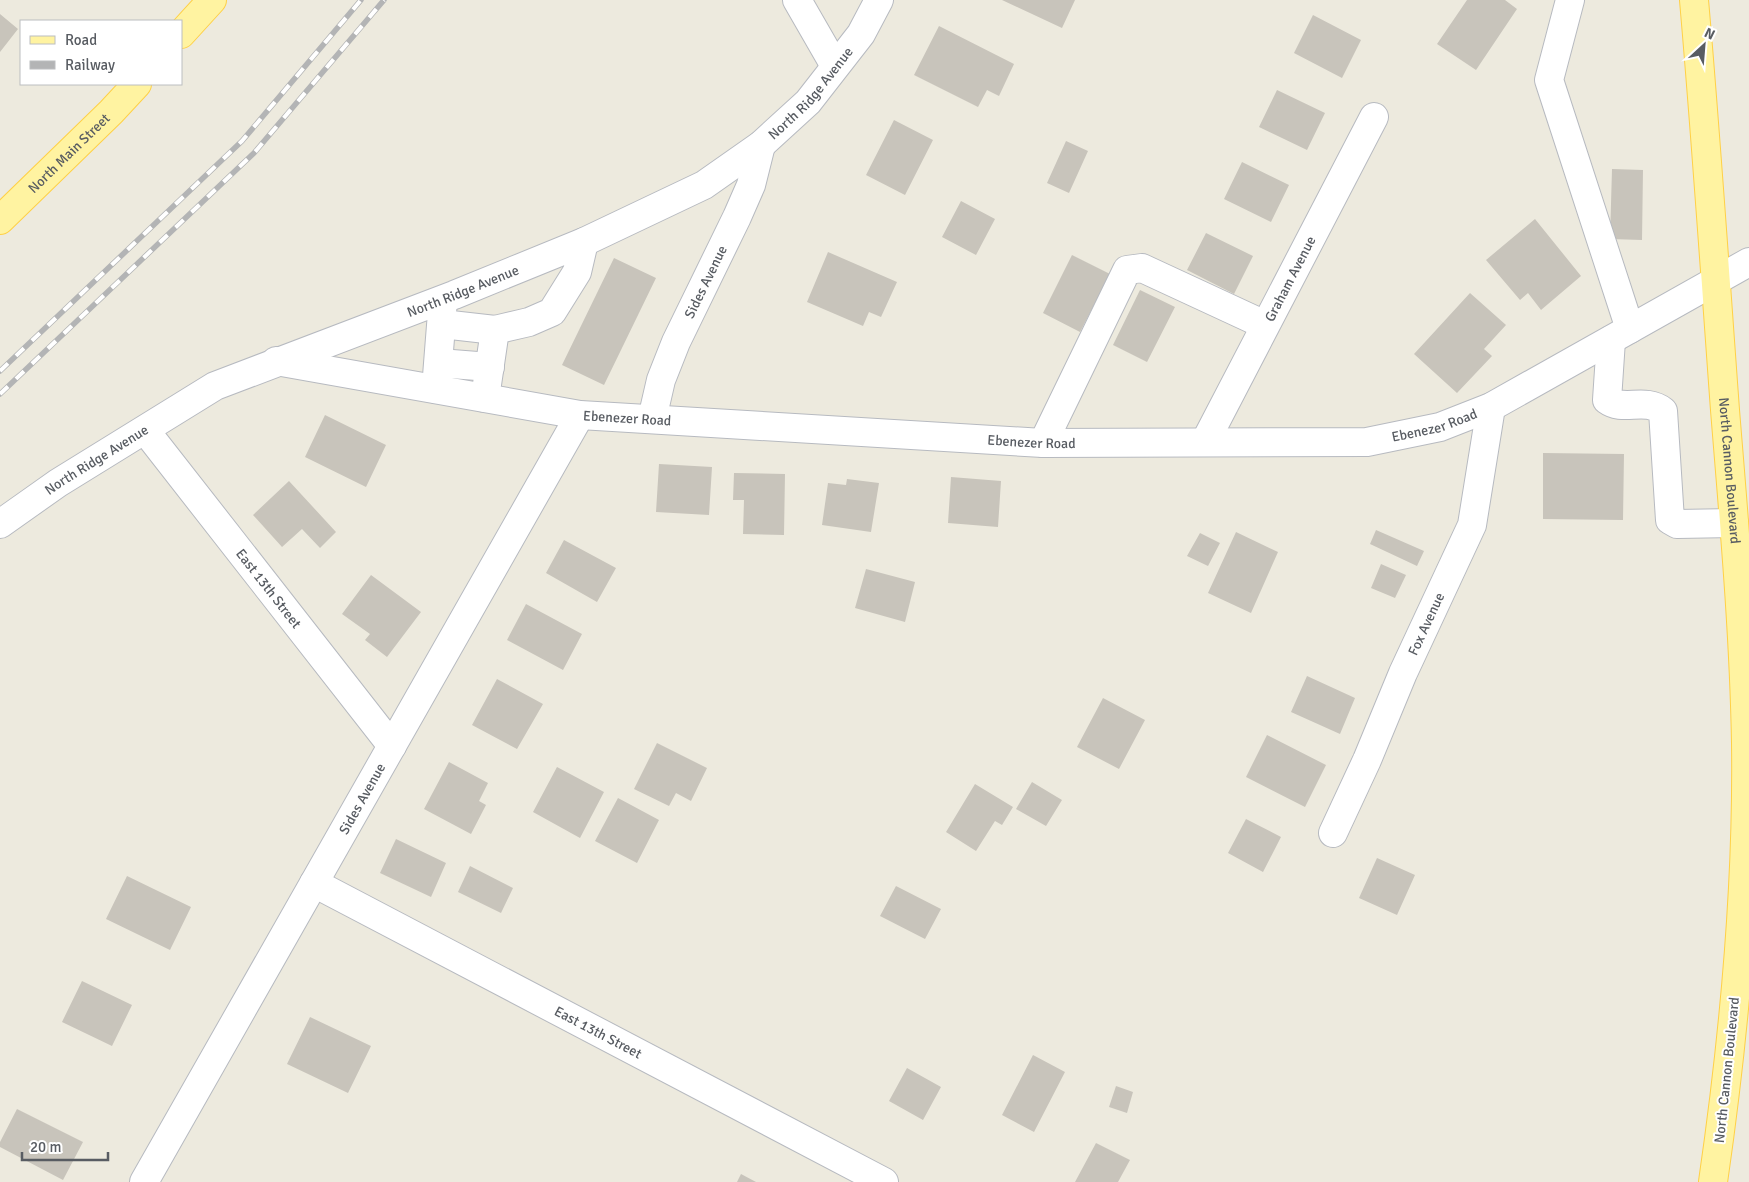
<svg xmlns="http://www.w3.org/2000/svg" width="1749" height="1182" font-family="Signika,sans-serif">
  <rect width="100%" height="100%" fill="#edeade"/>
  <!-- building -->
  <path fill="#c8c4bb" d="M 1002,0 L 1075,0 L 1062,28 Z
    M 1467,0 L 1505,0 L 1517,9 L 1476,70 L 1437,44 Z
    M 0,14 L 18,29 L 0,52 Z
    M 1313,15 L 1361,40 L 1342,78 L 1294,53 Z
    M 939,26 L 1014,64 L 999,96 L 987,90 L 978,107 L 914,75 Z
    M 1277,90 L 1325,113 L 1307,150 L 1259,127 Z
    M 894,120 L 933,140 L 905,195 L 866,175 Z
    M 1066,141 L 1088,151 L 1069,193 L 1047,183 Z
    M 1242,162 L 1289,185 L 1271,222 L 1224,199 Z
    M 1612,169 L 1643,170 L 1642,240 L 1610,239 Z
    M 961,201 L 995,219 L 976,255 L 942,237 Z
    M 1535,219 L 1581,276 L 1541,310 L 1528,293 L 1520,300 L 1486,260 Z
    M 1206,233 L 1253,256 L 1234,294 L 1187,270 Z
    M 828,252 L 897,282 L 881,317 L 869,312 L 863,326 L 807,302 Z
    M 1072,255 L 1110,274 L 1080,332 L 1043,313 Z
    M 614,258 L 656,278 L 604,385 L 562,365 Z
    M 1140,290 L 1175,307 L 1147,362 L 1113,345 Z
    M 1470,293 L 1506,325 L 1484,349 L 1492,356 L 1457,393 L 1414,354 Z
    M 325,415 L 386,445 L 366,487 L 305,457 Z
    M 1543,453 L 1624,454 L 1623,520 L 1543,519 Z
    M 659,464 L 712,467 L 709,515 L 656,512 Z
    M 734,473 L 785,474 L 784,535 L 743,534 L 744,500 L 733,500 Z
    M 951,477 L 1001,481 L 998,527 L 948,523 Z
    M 847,479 L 879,483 L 871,532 L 822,525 L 828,483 L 846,485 Z
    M 289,481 L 336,532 L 320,548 L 302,529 L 282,547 L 253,515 Z
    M 1376,530 L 1424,551 L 1417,566 L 1370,544 Z
    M 1236,532 L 1278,552 L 1251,613 L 1208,593 Z
    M 1200,533 L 1220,543 L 1208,566 L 1187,556 Z
    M 564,540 L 616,568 L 597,602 L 546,573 Z
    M 1381,564 L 1406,575 L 1395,598 L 1371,588 Z
    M 866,569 L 915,582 L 905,622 L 855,608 Z
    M 371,575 L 421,612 L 387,657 L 365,640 L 370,634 L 342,614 Z
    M 526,604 L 582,634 L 563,670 L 507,640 Z
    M 1307,676 L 1355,698 L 1340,734 L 1291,712 Z
    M 497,679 L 543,704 L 517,749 L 472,725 Z
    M 1103,698 L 1145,720 L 1119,769 L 1077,747 Z
    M 1267,735 L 1326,765 L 1305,807 L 1246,777 Z
    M 657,743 L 707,768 L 691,801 L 676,793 L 669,806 L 634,789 Z
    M 449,762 L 488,783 L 479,801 L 486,805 L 471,834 L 424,809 Z
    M 557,767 L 604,792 L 580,838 L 533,812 Z
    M 1032,782 L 1062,800 L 1046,826 L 1016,809 Z
    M 975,784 L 1013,807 L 1002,825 L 995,821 L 976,851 L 946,832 Z
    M 618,798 L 659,820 L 637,863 L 595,841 Z
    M 1246,819 L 1281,837 L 1263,872 L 1228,853 Z
    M 396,839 L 446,863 L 431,897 L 380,873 Z
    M 1377,858 L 1415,875 L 1397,915 L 1359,898 Z
    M 470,866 L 513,888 L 501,913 L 458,892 Z
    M 127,876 L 191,907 L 170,950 L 106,919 Z
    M 896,886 L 941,909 L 925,939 L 880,916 Z
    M 82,981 L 132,1005 L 112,1046 L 62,1022 Z
    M 310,1017 L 371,1046 L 348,1093 L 287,1064 Z
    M 1033,1055 L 1065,1072 L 1034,1132 L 1002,1115 Z
    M 907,1068 L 941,1087 L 923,1120 L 889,1101 Z
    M 1116,1086 L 1133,1092 L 1127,1113 L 1109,1107 Z
    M 17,1109 L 83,1142 L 63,1180 L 0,1147 L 0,1142 Z
    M 1096,1143 L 1130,1160 L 1118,1182 L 1075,1182 Z
    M 741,1174 L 756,1182 L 737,1182 Z"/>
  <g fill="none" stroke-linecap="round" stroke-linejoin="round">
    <!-- minor casing -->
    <g stroke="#b7bac0" stroke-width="30">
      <g id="minor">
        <path d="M 797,0 L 835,66"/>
        <path d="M 1570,0 L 1549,80 L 1630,329"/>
        <path d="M 442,324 L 495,330"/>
        <path d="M 1611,340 L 1607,400 C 1623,412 1645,397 1663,411 L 1670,520 L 1677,524 L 1734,523"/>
        <path id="s1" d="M 276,361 L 580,415 L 1043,443 L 1367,442 L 1440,427 L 1491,407 L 1749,262"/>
        <path d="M 439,363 L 490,367"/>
        <path d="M 436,389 L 443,300"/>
        <path d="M 485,398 L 495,330 L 529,322 L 552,312 L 577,272 L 584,242"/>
        <path id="s2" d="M 652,419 L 661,380 L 676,342 L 737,217 L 751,185 L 761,145"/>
        <path id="s3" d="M 145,430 L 392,746"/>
        <path id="s4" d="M 1205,442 L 1374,117"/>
        <path d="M 1043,443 L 1127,270 L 1142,268 L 1265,325"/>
        <path id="s5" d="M 0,524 L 58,483 L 215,386 L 454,295 L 584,242 L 704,185 L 761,145 L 808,102 L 861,34 L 879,0"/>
        <path id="s6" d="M 1333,833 L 1367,760 L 1403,673 L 1472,525 L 1491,407"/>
        <path id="s7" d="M 314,883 L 884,1182"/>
        <path id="s8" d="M 144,1182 L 580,415"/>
      </g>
    </g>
    <!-- major casing -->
    <g stroke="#ffd045" stroke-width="30">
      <g id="major">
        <path id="s9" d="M 1694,0 C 1706,137 1715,273 1725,410 C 1734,521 1744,632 1746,743 C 1748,890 1734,1037 1713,1182"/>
        <path d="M 181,34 L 212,0"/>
        <path id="s10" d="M 0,220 L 111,112 L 137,84"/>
      </g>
    </g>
    <!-- minor -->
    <use href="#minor" stroke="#fff" stroke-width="28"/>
    <!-- major -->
    <use href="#major" stroke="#fff3a1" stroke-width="28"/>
    <!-- rail casing -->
    <g stroke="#b3b4b5" stroke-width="5.5">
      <path id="rail" d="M 0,371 L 242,141 L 361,0
        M 0,394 L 254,153 L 384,0"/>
    </g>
    <!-- rail -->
    <use href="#rail" stroke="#fff" stroke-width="4" stroke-dasharray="11" stroke-linecap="butt"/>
  </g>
  <g text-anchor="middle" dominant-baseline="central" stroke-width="4" stroke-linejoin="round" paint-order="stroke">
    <!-- street labels -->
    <g font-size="14" fill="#585c62" stroke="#fff">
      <text stroke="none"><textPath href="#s5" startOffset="926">North Ridge Avenue</textPath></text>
      <text stroke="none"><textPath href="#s10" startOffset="96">North Main Street</textPath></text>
      <text stroke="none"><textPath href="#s4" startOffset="184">Graham Avenue</textPath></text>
      <text stroke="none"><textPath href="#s2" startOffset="148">Sides Avenue</textPath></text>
      <text stroke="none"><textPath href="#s5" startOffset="521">North Ridge Avenue</textPath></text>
      <text stroke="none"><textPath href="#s1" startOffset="356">Ebenezer Road</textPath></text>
      <text stroke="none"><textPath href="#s1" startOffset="1166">Ebenezer Road</textPath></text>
      <text stroke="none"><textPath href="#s1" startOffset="761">Ebenezer Road</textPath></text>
      <text stroke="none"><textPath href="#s5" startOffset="116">North Ridge Avenue</textPath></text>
      <text stroke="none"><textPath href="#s9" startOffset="472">North Cannon Boulevard</textPath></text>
      <text stroke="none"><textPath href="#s3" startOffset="201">East 13th Street</textPath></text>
      <text stroke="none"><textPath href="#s6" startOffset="229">Fox Avenue</textPath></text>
      <text stroke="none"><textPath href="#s8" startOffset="441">Sides Avenue</textPath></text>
      <text stroke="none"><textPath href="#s7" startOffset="321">East 13th Street</textPath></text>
      <text transform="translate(1727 1070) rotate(-84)">North Cannon Boulevard</text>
    </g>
  </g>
  <!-- legend -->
  <rect x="20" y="20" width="162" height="65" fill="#ffffff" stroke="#bcbec0"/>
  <rect x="30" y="36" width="25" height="8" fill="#fff3a1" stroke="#bcbec0"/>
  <text x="65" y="45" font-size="15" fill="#585c62">Road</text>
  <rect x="30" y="61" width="25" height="8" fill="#b3b4b5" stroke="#bcbec0"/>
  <text x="65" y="70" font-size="15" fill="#585c62">Railway</text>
  <!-- north arrow -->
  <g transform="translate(1704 45) rotate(26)" stroke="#ffffff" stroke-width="4" paint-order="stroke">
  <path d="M0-4L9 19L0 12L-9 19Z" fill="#585c62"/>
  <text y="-8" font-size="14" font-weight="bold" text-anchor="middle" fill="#585c62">N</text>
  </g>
  <!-- scale -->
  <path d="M22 1152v8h86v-8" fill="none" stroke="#585c62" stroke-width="2.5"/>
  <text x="30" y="1152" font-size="15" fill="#585c62" stroke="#ffffff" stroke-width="4" paint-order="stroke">20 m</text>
</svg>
